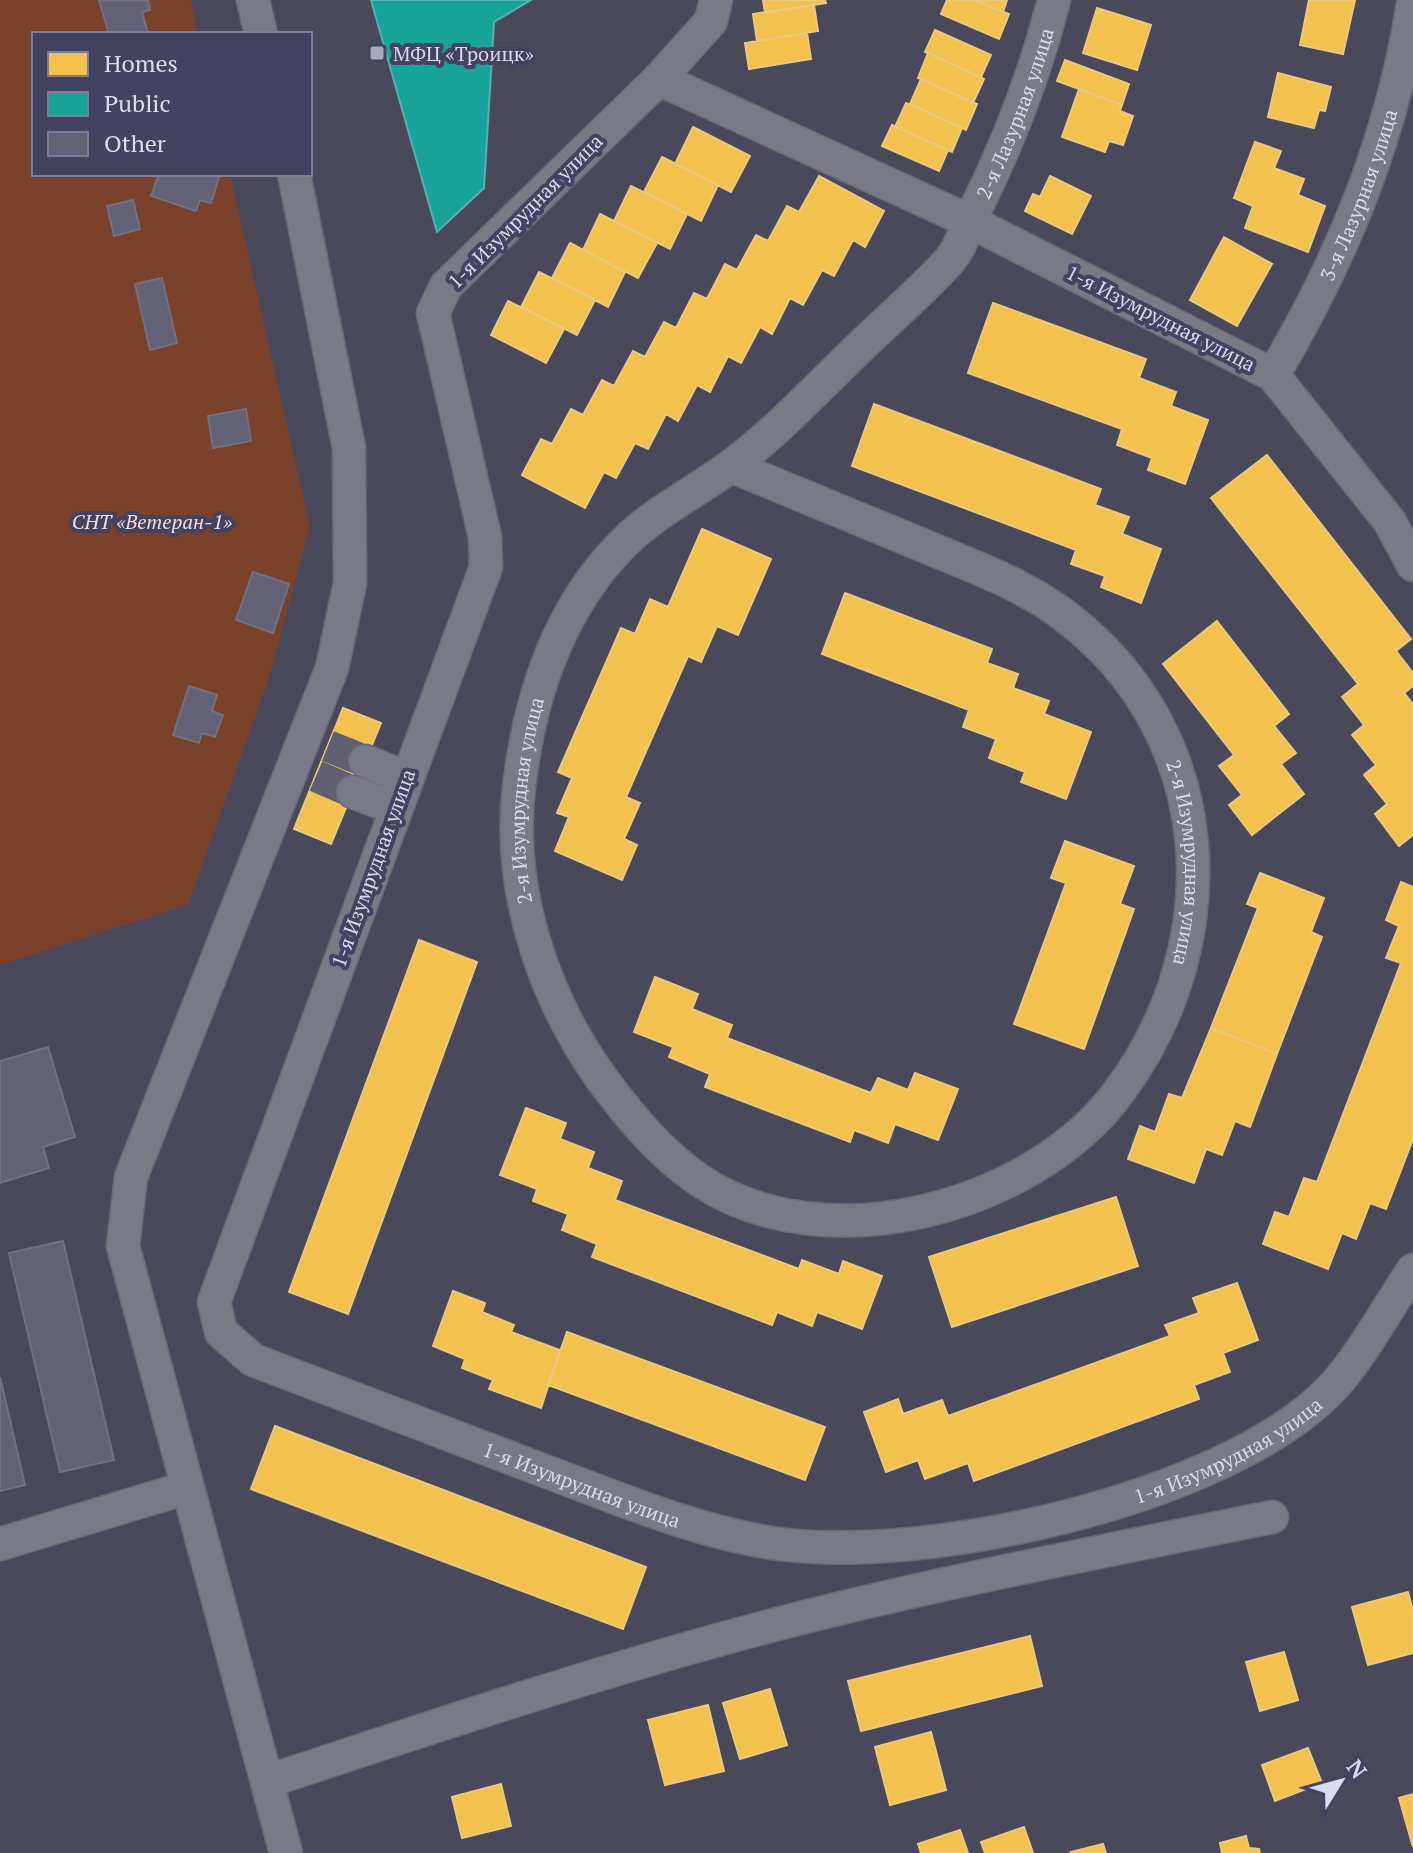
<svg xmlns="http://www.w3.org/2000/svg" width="1413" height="1853" font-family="'PT Serif',serif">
  <rect width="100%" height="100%" fill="#4a495b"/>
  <!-- green -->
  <path fill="#7a422b" d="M 0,0 L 191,0 L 198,34 L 34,34 L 34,174 L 230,174 L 310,527 L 268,681 L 188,905 L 0,965 Z"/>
  <!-- homes -->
  <path fill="#f2c14e" stroke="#ebc97e" stroke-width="2" d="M 763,0 L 825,0 L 826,3 L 765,13 Z
    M 947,0 L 974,0 L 1009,14 L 999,39 L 941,14 Z
    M 974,0 L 1007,0 L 1003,12 Z
    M 1309,0 L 1355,0 L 1343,54 L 1300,45 Z
    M 814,5 L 818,31 L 757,41 L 753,14 Z
    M 1097,8 L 1151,25 L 1137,70 L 1083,53 Z
    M 935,30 L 991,55 L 981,77 L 925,52 Z
    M 807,33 L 811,59 L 749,69 L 745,43 Z
    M 928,53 L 984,79 L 973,103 L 918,78 Z
    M 1065,60 L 1129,84 L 1122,105 L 1057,81 Z
    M 1278,73 L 1331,87 L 1325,111 L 1319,110 L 1314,128 L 1268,117 Z
    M 921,79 L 977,104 L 966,130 L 910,104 Z
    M 1079,89 L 1122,105 L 1120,111 L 1133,116 L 1123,145 L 1109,141 L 1105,152 L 1062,137 Z
    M 906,103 L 962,128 L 952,152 L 895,127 Z
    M 892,125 L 948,150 L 939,171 L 882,146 Z
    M 693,127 L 750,156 L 731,192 L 675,164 Z
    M 1255,142 L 1281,151 L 1274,168 L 1304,179 L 1298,195 L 1325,206 L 1308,252 L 1245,228 L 1253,206 L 1234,198 Z
    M 662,157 L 718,185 L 701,221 L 644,192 Z
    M 819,176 L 884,211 L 865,247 L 853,240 L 834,276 L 822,270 L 803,305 L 790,298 L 772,334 L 760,327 L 741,363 L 728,356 L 710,392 L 697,385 L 678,421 L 666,414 L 648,449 L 635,443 L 616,478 L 604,472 L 585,508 L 522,475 L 541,439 L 552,444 L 571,409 L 583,415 L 602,380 L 614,386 L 633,351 L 645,357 L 664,322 L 676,328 L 694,293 L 707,299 L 725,264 L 737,270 L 756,235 L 768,241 L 787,206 L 799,212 Z
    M 1050,176 L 1091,196 L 1072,234 L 1025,211 L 1033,194 L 1040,197 Z
    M 631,186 L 687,214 L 670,249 L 614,221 Z
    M 600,214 L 657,243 L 638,278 L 583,250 Z
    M 1224,237 L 1272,264 L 1237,326 L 1190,300 Z
    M 570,243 L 625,272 L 608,307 L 552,278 Z
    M 539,272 L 595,300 L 577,335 L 521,307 Z
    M 508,301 L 564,329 L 546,363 L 491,335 Z
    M 993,303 L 1146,359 L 1139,378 L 1176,392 L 1171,406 L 1208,420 L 1185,484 L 1148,470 L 1152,458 L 1117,445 L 1122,429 L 968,373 Z
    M 874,404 L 1101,489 L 1095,505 L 1129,517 L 1122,534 L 1161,549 L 1141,603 L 1101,587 L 1105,576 L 1071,564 L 1076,550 L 852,466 Z
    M 1267,455 L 1411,639 L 1396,651 L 1413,673 L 1413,686 L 1404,693 L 1413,704 L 1413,835 L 1399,846 L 1375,814 L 1387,804 L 1364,775 L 1376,765 L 1352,735 L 1364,725 L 1342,697 L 1358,684 L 1211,498 Z
    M 702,529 L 771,559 L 738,635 L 717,626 L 701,662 L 688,656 L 626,797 L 640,803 L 624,839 L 637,845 L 622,880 L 555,851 L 569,817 L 557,813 L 572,778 L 558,772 L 621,628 L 635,634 L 650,599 L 668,607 Z
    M 845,593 L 992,649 L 987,663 L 1018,674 L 1013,688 L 1049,701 L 1044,714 L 1091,732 L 1066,799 L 1021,782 L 1025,772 L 989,758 L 996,739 L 963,727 L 969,710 L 822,654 Z
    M 1217,621 L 1289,714 L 1274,726 L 1296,753 L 1281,764 L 1304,794 L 1252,835 L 1229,805 L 1242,795 L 1219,766 L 1234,755 L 1163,664 Z
    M 343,708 L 381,723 L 331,844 L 294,829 Z
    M 1065,841 L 1134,866 L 1120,904 L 1134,909 L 1084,1049 L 1014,1024 L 1066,883 L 1051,878 Z
    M 1260,873 L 1324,898 L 1311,932 L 1322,937 L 1277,1054 L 1211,1028 L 1258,908 L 1247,904 Z
    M 1401,882 L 1413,887 L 1413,1139 L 1386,1209 L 1370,1203 L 1356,1239 L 1342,1233 L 1328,1269 L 1263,1244 L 1275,1212 L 1289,1217 L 1304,1178 L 1317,1182 L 1401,963 L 1386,958 L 1399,926 L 1386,920 Z
    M 419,940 L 477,962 L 348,1314 L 289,1292 Z
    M 655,977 L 698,994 L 692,1009 L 732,1025 L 727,1038 L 871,1093 L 878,1078 L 908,1090 L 915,1073 L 958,1089 L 938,1140 L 895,1124 L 888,1143 L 854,1130 L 850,1142 L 705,1087 L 710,1074 L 669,1057 L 673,1047 L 634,1032 Z
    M 1211,1028 L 1277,1054 L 1250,1127 L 1235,1121 L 1222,1155 L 1206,1149 L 1194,1183 L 1128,1159 L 1140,1126 L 1155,1132 L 1169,1094 L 1182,1098 Z
    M 526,1108 L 566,1123 L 560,1139 L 594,1152 L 588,1168 L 622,1181 L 615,1200 L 799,1269 L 802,1260 L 839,1274 L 843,1261 L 882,1276 L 862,1329 L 817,1312 L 812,1326 L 777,1312 L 772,1325 L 592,1257 L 597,1244 L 562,1230 L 568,1214 L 533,1201 L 537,1189 L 500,1175 Z
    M 1116,1197 L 1138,1266 L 952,1327 L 929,1257 Z
    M 1237,1283 L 1258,1340 L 1223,1353 L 1230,1372 L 1194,1385 L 1199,1399 L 974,1481 L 968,1463 L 925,1479 L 918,1460 L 886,1472 L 864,1412 L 898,1399 L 903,1414 L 942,1400 L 948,1416 L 1170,1336 L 1165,1325 L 1199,1313 L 1193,1298 Z
    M 453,1291 L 485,1303 L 482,1312 L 514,1325 L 511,1332 L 560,1350 L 541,1408 L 489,1389 L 493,1380 L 462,1368 L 465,1359 L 433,1346 Z
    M 567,1332 L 825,1427 L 805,1480 L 548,1385 Z
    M 275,1426 L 646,1567 L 623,1629 L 251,1489 Z
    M 1408,1592 L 1413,1611 L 1413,1653 L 1368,1665 L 1352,1607 Z
    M 1030,1636 L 1042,1686 L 861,1731 L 848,1681 Z
    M 1284,1652 L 1298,1700 L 1260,1711 L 1246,1662 Z
    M 770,1689 L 787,1745 L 740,1759 L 723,1703 Z
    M 708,1705 L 724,1771 L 665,1785 L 648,1720 Z
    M 931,1732 L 946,1790 L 890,1805 L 875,1747 Z
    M 1308,1748 L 1322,1783 L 1275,1801 L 1262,1765 Z
    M 501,1784 L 511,1826 L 462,1838 L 452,1797 Z
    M 1413,1794 L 1413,1847 L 1399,1798 Z
    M 1024,1827 L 1033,1853 L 985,1853 L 981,1842 Z
    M 960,1830 L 968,1853 L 921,1853 L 918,1844 Z
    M 1246,1836 L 1249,1848 L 1259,1849 L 1260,1853 L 1222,1853 L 1220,1843 Z
    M 1103,1844 L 1106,1853 L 1072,1853 L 1071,1852 Z"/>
  <!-- public -->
  <path fill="#17a398" stroke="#52b4b2" stroke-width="2" d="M 371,0 L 531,0 L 494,22 L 484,188 L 437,232 Z"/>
  <!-- building -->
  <path fill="#626176" stroke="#717180" stroke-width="2" d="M 99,0 L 148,0 L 150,10 L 142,12 L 148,34 L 109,34 Z
    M 159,174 L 220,174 L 211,203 L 200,200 L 196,211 L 151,196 Z
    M 133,200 L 140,229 L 114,236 L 107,206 Z
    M 162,278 L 177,343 L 150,350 L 135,284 Z
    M 246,409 L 251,441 L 213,448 L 208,416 Z
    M 253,572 L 289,584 L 273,633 L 236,620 Z
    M 189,686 L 217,695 L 212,711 L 223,715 L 215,737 L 202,733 L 199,743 L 173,735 Z
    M 48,1047 L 75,1137 L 43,1147 L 49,1168 L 0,1183 L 0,1061 Z
    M 63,1241 L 114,1460 L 60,1472 L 9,1253 Z
    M 0,1377 L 25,1485 L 0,1491 Z"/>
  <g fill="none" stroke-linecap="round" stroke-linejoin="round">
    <!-- minor-tunnel -->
    <path stroke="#605f71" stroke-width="32" stroke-dasharray="32 16" stroke-linecap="butt" d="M 328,746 L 365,761
      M 316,776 L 353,792"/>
    <!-- minor casing -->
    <g stroke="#696978" stroke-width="35">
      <g id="minor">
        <path d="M 253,0 L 261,34"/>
        <path d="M 659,79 L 711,21 L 716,0"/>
        <path id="s1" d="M 1273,375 C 1342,259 1392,138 1413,4"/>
        <path id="s2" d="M 731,466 C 796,493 861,520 927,547 C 974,567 1023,584 1065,616 C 1219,732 1231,942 1118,1093 C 1031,1209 824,1264 699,1180 C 660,1153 630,1117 602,1079 C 543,997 507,889 519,787 C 530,693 560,602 631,536 C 663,507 701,489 735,463 C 780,429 818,387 859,348 C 889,319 922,291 950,260 C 962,246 966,227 975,210 C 1009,142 1035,75 1054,0"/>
        <path id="s3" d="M 1413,565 L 1390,522 L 1273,375 L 969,221 L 659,79 L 446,286 L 433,313 L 485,537 L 486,567 L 214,1302 L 221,1332 L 253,1360 C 352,1398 451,1435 550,1473 C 623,1500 695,1531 772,1543 C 922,1566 1225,1500 1332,1388 C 1359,1360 1390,1304 1413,1270"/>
        <path d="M 365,761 L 406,778"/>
        <path d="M 353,792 L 394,808"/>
        <path d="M 0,1544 L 186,1488"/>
        <path d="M 268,1781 C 418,1732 566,1682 718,1640 C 900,1589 1087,1555 1272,1517"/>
        <path d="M 286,1853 L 123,1246 L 131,1177 L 332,668 L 350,583 L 349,448 L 294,174"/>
      </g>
    </g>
    <!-- minor -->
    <use href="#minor" stroke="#7a7a87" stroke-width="32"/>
  </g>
  <!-- markers -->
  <rect fill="#a8a8bb" stroke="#434262" stroke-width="3" x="369" y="45" width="16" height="16" rx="4"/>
  <g text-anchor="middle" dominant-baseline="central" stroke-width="8" stroke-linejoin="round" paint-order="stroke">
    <!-- poi labels -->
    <g font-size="20" fill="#dadbee" stroke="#434262" text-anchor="start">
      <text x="393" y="53">МФЦ «Троицк»</text>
    </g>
    <!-- street labels -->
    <g font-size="20" fill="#dadbee" stroke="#434262">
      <text stroke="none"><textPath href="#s2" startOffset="2682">2-я Лазурная улица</textPath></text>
      <text stroke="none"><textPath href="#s1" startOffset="200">3-я Лазурная улица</textPath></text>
      <text transform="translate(525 211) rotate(-45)">1-я Изумрудная улица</text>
      <text transform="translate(1161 318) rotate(27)">1-я Изумрудная улица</text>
      <text stroke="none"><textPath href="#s2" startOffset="1804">2-я Изумрудная улица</textPath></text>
      <text stroke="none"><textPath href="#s2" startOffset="654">2-я Изумрудная улица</textPath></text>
      <text transform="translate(373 868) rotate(-70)">1-я Изумрудная улица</text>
      <text stroke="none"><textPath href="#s3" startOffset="3386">1-я Изумрудная улица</textPath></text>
      <text stroke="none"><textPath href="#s3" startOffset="2714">1-я Изумрудная улица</textPath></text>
    </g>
    <!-- park labels -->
    <g font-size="20" font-style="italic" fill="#f3ddd3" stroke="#434262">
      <text x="152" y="521">СНТ «Ветеран-1»</text>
    </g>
  </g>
  <!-- legend -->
  <rect x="32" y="32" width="280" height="144" fill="#434262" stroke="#7f7f9a" stroke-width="2"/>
  <rect x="48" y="52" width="40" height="24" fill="#f2c14e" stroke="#7f7f9a" stroke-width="2"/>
  <text x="104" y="72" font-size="24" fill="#dadbee">Homes</text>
  <rect x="48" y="92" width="40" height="24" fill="#17a398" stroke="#7f7f9a" stroke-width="2"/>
  <text x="104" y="112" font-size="24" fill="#dadbee">Public</text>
  <rect x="48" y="132" width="40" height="24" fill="#626176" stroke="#7f7f9a" stroke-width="2"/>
  <text x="104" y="152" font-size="24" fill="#dadbee">Other</text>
  <!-- north arrow -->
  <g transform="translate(1341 1781) rotate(53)" stroke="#434262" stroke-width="6" paint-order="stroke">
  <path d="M0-6L14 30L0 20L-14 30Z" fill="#dadbee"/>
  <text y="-12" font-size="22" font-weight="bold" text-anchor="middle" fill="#dadbee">N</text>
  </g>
</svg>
